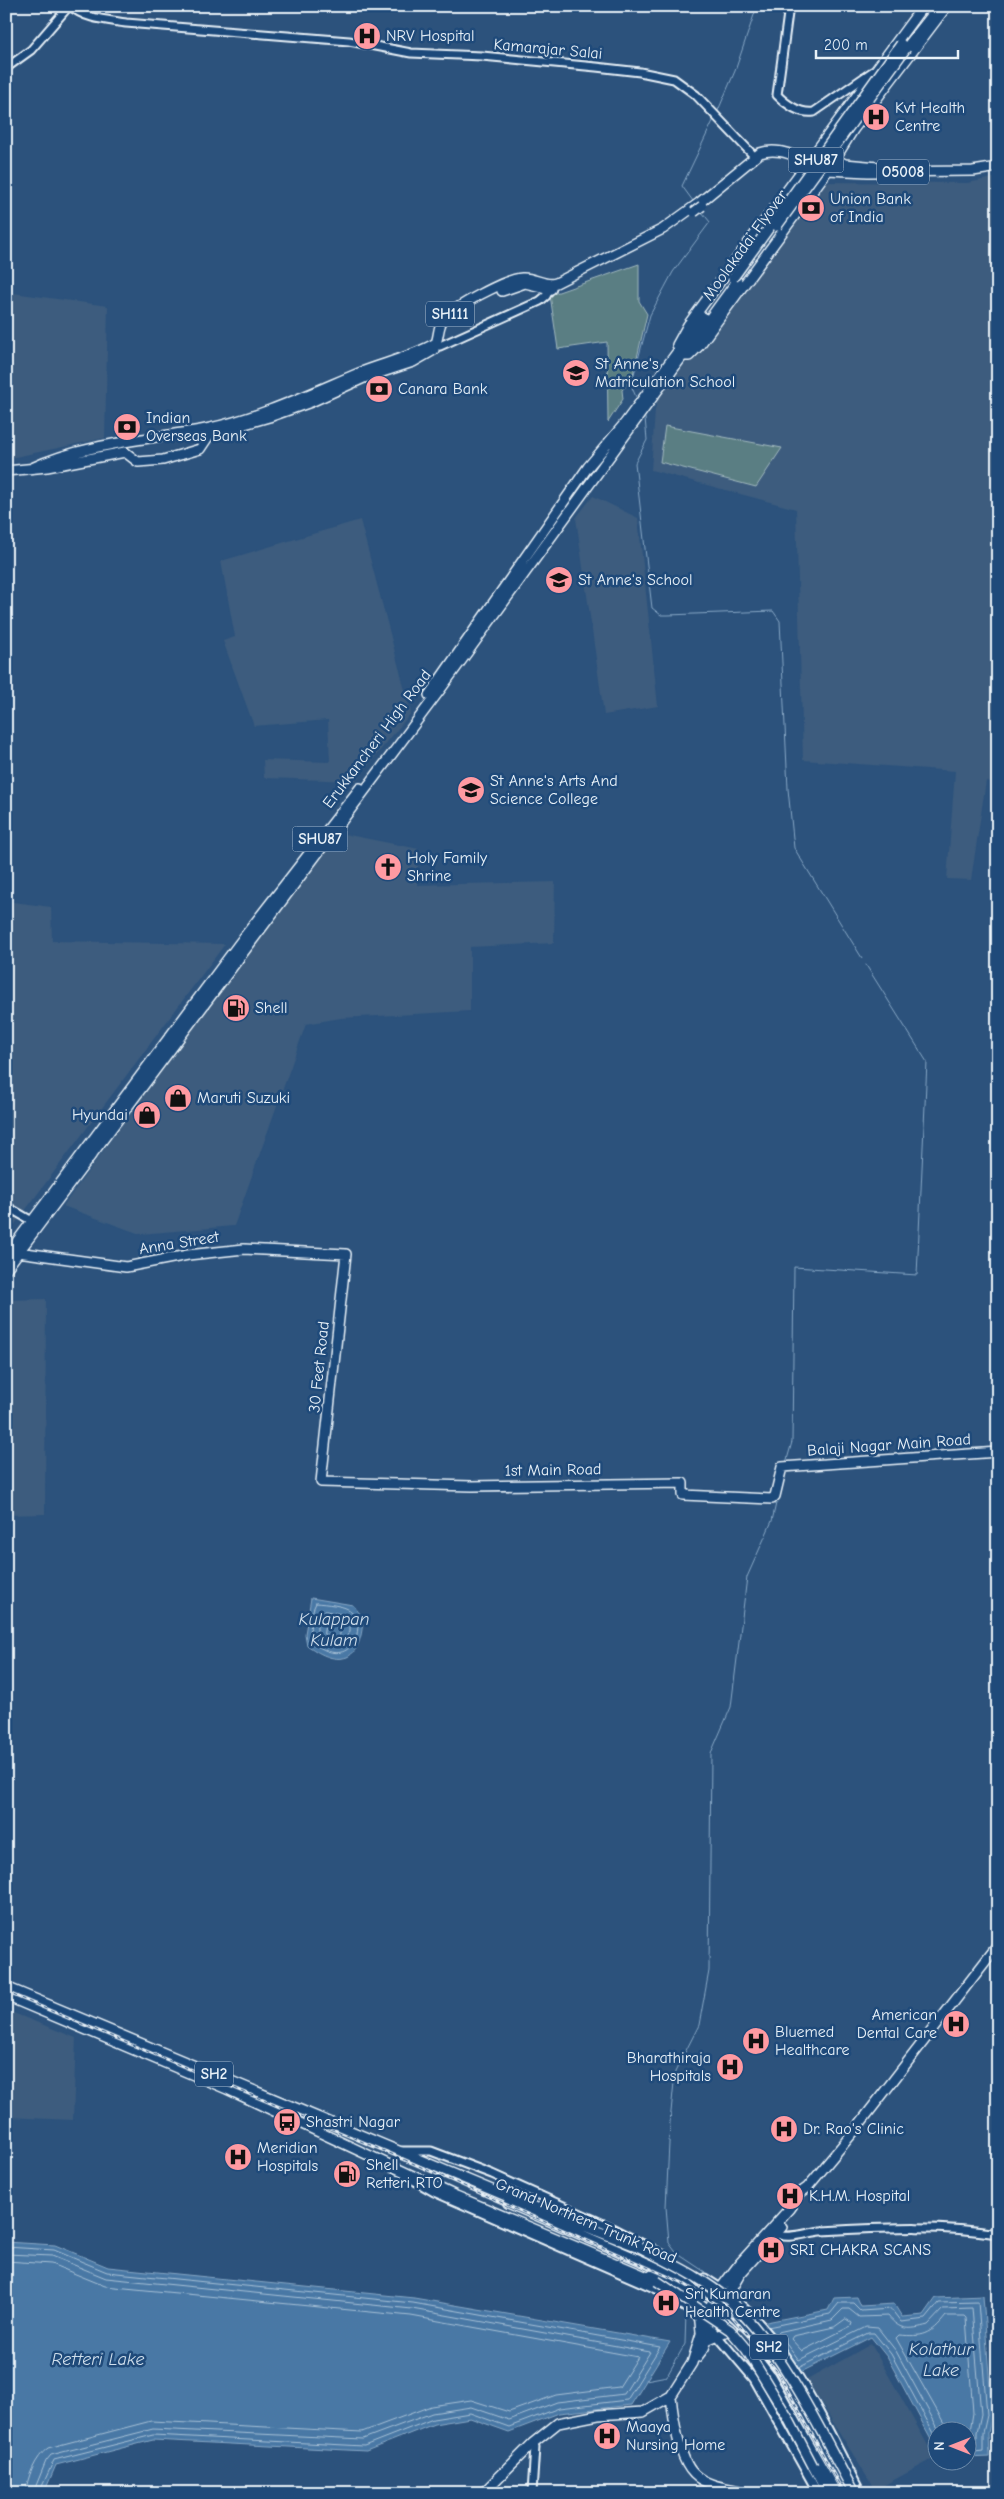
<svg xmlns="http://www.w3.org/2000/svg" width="1004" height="2499" font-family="'Comic Neue',sans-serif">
  <rect width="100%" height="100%" fill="#2c527c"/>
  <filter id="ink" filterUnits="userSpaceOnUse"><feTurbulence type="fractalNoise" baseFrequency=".02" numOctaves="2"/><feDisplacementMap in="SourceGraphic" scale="10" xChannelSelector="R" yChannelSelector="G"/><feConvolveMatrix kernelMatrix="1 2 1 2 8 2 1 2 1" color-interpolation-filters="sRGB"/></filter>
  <g filter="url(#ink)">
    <!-- built -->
    <path fill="#3c5c7e" d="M 998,177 L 998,783 L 986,781 L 971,880 L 947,879 L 955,771 L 803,760 L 796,509 L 651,470 L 655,410 L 659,394 L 822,182 L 967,183 Z
      M 6,292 L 108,306 L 105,438 L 6,459 Z
      M 593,496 L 638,518 L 658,706 L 604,715 L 576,518 Z
      M 360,520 L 411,713 L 355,781 L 264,778 L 263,760 L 330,762 L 328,720 L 254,726 L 223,641 L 235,637 L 221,561 Z
      M 334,832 L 419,849 L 417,885 L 555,882 L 554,943 L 470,947 L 470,1011 L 341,1018 L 306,1024 L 234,1226 L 140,1234 L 63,1206 Z
      M 6,901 L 51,907 L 52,941 L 225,944 L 6,1236 Z
      M 46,1299 L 45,1514 L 6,1515 L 6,1300 Z
      M 6,2010 L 76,2038 L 73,2120 L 6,2117 Z
      M 871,2344 L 935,2458 L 875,2490 L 807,2380 Z"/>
    <!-- green -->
    <path fill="#5a7e83" stroke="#a1b8be" d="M 639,264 L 639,301 L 647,314 L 632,379 L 622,390 L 623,399 L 608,422 L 607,342 L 558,349 L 550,295 Z
      M 665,426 L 782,448 L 756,487 L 660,462 Z"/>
    <!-- water -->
    <path fill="#4878a5" stroke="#88a8c6" d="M 311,1598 L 353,1605 C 356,1609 361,1614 362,1618 C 364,1629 359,1652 347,1657 C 333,1662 318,1653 307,1645 L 305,1634 Z
      M 6,2242 L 55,2245 L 108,2267 L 414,2298 L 670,2342 L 631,2405 L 559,2413 L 509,2432 L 470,2418 L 434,2424 L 366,2451 L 153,2440 L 56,2465 L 44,2493 L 6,2493 Z
      M 983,2296 L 992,2415 L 988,2433 L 989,2457 L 967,2458 L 966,2432 L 936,2432 L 936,2448 L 887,2357 L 871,2337 L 795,2375 L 756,2324 L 828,2310 L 834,2298 L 857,2297 L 861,2306 L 894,2304 L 902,2317 L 924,2315 L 936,2298 Z"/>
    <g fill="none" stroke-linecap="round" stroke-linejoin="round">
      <!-- shore -->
      <path stroke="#a8c1d7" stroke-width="1" d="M 316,1603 C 326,1604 344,1605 351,1611 C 368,1625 352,1674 312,1642 C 309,1630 310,1614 316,1603 Z
        M 321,1610 L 346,1615 L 350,1620 L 350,1631 L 343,1646 L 335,1646 L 317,1638 L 317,1619 Z
        M 326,1619 L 342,1623 L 339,1639 L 324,1634 Z
        M 6,2247 L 54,2250 L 107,2272 L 413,2303 L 660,2347 L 627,2400 L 559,2408 L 509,2427 L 470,2413 L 433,2419 L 364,2446 L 153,2435 L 54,2460 L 39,2493
        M 6,2254 L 52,2256 L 106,2278 L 412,2309 L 650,2352 L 624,2394 L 557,2402 L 509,2420 L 471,2407 L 432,2413 L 363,2439 L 153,2429 L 51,2455 L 46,2461 L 33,2493
        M 6,2261 L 51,2264 L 105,2286 L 411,2316 L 638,2357 L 619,2387 L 556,2395 L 509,2412 L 471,2400 L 431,2406 L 362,2432 L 151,2421 L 48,2448 C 36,2456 26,2479 26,2493
        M 846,2319 L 852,2323 L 851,2326 L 802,2351 L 791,2339 L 793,2336 L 834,2327 Z
        M 768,2327 L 830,2314 L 839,2303 L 853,2303 L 861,2311 L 891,2309 L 901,2322 L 926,2319 L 939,2303 L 978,2302 L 987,2415 L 983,2433 L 983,2451 L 966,2453
        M 798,2368 L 868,2333 L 874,2333 L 891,2354 L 936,2437
        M 940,2432 L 896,2351 L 878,2328 L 866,2327 L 799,2360 L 778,2332 L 832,2320 L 843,2309 L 849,2309 L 859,2317 L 888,2316 C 900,2331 909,2330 928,2325 L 943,2309 L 972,2308 L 981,2414 L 977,2432 L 977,2445 L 966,2447
        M 949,2432 L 896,2338 L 899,2335 C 923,2337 931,2335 946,2316 L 964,2316 L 966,2318 L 973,2413 L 969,2437 L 966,2439"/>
      <!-- stream -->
      <path stroke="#88a8c6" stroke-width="1" d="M 717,113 L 735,71 L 757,6
        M 693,201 L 682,186 L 714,119
        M 636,397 L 631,385 L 650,315 L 673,272 L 710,222 L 702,212
        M 645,418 L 647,440 L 635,463 L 652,608 L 661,615 L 668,615 L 773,611 L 780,621 L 788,789 L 794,848 L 862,958
        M 786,1463 L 792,1442 L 794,1267 L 917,1275 L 927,1062 L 866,965
        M 703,2275 L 705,2272 L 678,2254 L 669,2242 L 666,2207 L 670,2122 L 675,2072 L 699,2025 L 709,1971 L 711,1753 L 731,1707 L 747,1577 L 772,1521 L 777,1499
        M 646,2380 L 667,2376 L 685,2344 L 686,2313"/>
      <!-- minor casing -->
      <g stroke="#e8f1f8" stroke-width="11">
        <path id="minor" d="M 71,6 C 84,19 109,20 126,23 L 349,41 L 411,53 L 482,56 L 596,67 L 640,72 L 674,79 L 696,95 L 755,157
          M 789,6 L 777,95 C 787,105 799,114 814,112 L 872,72
          M 6,68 L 31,50 L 69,6
          M 440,346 L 540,301 L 546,296 L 552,285
          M 6,1206 L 32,1221
          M 402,2151 L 431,2151 L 492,2174 L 606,2225 L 672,2259
          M 406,2176 L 434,2192 L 661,2291 L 701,2319
          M 776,2233 C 785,2241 809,2232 821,2231 C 882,2228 938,2224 998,2234
          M 705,2278 C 783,2324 820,2416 861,2493
          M 714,2332 L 754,2379 L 818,2493
          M 532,2493 L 535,2447 L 533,2443"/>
      </g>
      <!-- major casing -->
      <g stroke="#e8f1f8" stroke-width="12">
        <path id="major" d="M 906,48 L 936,10
          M 835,159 L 845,164 L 878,167
          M 828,170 L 868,172 L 973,171 L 998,167
          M 502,291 L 525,283 L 551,289
          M 677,345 L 688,325 L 923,6
          M 685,356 L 689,356 L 699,346 L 828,170 L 853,130 L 947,6
          M 32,468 C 81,444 152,439 206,429 C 259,418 309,394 359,373 C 384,363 412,357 436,343 C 439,336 438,326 443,320 C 453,307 506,279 522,278 C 534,277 546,287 556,283 L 663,229 L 699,203 L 760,153 C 777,147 792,155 809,161
          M 6,471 L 47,467 L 125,452 L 138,462 L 163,460 L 200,449 L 210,434 L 269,417 L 311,402 L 364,378 L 413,362 L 434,350
          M 429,695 L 588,467 L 625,423 L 703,317
          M 18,1252 L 126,1267 L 188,1255 L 244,1249 L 346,1254 L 321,1482 L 472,1486 L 683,1483 L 683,1495 L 772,1499 L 775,1496 L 782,1467 L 998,1452
          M 6,1256 L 244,937 L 360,788
          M 6,1269 L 440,690 L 737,281
          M 6,1987 L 511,2198 L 639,2247
          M 6,1996 L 227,2089 L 456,2196 L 657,2281
          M 508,2203 L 656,2267 L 681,2279 L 699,2294 L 715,2298 L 756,2337 L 781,2372 L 847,2493
          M 652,2275 L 676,2285 L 730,2327
          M 698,2303 L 701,2332
          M 723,2304 L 740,2274 L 782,2227
          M 707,2340 L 732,2329
          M 753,2354 L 770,2376 L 836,2493
          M 697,2357 L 704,2348 L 717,2315
          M 671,2396 C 673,2416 679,2460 694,2474 C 707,2487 731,2488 748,2493
          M 813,2466 L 827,2493
          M 483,2493 L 533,2443 L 558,2423 L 598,2415 L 643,2412 L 671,2396 L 692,2363 L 709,2308 L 721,2288 L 740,2263 L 789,2209 L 800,2193 L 807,2188 L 851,2135 L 998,1945"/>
      </g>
      <!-- minor -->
      <use href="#minor" stroke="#1f4a7a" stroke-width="7"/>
      <!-- major -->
      <use href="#major" stroke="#1f4a7a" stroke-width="9"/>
      <!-- rail casing -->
      <g stroke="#e8f1f8" stroke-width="3">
        <path id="rail" d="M 6,1992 L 394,2155 L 681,2282 L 729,2312 L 779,2374 L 844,2493"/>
      </g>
      <!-- rail -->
      <use href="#rail" stroke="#1f4a7a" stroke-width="1" stroke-dasharray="4" stroke-linecap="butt"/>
      <!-- major-bridge casing -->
      <g stroke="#e8f1f8" stroke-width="12" stroke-linecap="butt">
        <path id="major-bridge" d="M 694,212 L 702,206
          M 777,226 L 906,48
          M 733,278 L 901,44
          M 639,2247 C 673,2264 712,2282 739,2310 C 789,2362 819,2428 853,2491
          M 657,2281 L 730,2330 L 746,2349 L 788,2418 L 813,2466"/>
      </g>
      <!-- major-bridge -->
      <use href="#major-bridge" stroke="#1f4a7a" stroke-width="9"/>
    </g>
  </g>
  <!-- icons -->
  <defs>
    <g id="hospital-disc" transform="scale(1.4375)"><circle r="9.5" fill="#ff9aa2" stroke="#1f4a7a"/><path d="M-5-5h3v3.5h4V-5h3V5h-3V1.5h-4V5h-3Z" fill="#111"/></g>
    <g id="bank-disc" transform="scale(1.4375)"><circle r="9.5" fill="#ff9aa2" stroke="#1f4a7a"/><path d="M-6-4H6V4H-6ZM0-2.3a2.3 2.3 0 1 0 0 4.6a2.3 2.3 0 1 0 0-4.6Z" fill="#111"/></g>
    <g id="school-disc" transform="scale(1.4375)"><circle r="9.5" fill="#ff9aa2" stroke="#1f4a7a"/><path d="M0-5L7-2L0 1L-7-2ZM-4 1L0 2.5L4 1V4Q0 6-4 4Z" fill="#111"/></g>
    <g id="university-disc" transform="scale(1.4375)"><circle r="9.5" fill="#ff9aa2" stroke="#1f4a7a"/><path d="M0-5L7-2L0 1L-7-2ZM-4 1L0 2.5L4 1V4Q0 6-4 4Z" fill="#111"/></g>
    <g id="church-disc" transform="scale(1.4375)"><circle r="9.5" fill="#ff9aa2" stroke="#1f4a7a"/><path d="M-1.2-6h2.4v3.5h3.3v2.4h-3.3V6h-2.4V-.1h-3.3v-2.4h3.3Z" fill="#111"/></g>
    <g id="fuel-disc" transform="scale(1.4375)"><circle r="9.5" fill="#ff9aa2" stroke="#1f4a7a"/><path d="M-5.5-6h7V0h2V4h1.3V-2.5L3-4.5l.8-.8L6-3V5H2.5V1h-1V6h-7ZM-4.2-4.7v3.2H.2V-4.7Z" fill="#111"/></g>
    <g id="shop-disc" transform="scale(1.4375)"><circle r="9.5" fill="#ff9aa2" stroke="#1f4a7a"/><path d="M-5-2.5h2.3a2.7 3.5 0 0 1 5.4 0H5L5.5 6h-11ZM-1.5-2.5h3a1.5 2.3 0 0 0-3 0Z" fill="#111"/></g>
    <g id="bus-disc" transform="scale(1.4375)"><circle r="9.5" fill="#ff9aa2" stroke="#1f4a7a"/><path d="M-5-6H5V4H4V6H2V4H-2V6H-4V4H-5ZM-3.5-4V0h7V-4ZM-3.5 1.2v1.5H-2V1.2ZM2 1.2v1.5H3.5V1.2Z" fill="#111"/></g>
  </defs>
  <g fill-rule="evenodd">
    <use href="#hospital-disc" x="367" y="36"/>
    <use href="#hospital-disc" x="876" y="117"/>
    <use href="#bank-disc" x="811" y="208"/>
    <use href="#school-disc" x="576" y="373"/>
    <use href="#bank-disc" x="379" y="389"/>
    <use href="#bank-disc" x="127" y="427"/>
    <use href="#school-disc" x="559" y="580"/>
    <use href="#university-disc" x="471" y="790"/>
    <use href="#church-disc" x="388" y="867"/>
    <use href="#fuel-disc" x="236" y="1008"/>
    <use href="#shop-disc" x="178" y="1098"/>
    <use href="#shop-disc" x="147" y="1115"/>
    <use href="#hospital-disc" x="956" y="2024"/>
    <use href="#hospital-disc" x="756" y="2041"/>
    <use href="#hospital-disc" x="730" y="2067"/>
    <use href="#bus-disc" x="287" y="2122"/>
    <use href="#hospital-disc" x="784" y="2129"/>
    <use href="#hospital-disc" x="238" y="2157"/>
    <use href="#fuel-disc" x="347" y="2174"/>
    <use href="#hospital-disc" x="790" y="2196"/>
    <use href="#hospital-disc" x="771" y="2250"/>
    <use href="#hospital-disc" x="666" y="2303"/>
    <use href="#hospital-disc" x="607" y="2436"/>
  </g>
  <g text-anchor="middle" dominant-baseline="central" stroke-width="5" stroke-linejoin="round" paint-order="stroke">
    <!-- shield labels -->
    <g fill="#1f4a7a" stroke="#acbfd2" stroke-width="1">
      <rect x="788.5" y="147.5" width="55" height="25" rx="4"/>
      <rect x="877" y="159.5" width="52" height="25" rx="4"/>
      <rect x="426" y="301.5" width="48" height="25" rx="4"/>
      <rect x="292.5" y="826.5" width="55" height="25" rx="4"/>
      <rect x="195" y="2061.5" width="38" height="25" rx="4"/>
      <rect x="750" y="2334.5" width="38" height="25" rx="4"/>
    </g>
    <g font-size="15" font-weight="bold" fill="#e8f1f8">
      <text x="816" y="160">SHU87</text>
      <text x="903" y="172">O5008</text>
      <text x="450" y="314">SH111</text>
      <text x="320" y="839">SHU87</text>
      <text x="214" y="2074">SH2</text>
      <text x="769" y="2347">SH2</text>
    </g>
    <!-- poi labels -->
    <g font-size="16" fill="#e8f1f8" stroke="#1f4a7a" text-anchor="start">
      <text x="386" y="36">NRV Hospital</text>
      <text x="895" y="108">Kvt Health<tspan x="895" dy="18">Centre</tspan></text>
      <text x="830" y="199">Union Bank<tspan x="830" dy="18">of India</tspan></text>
      <text x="595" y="364">St Anne's<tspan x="595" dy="18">Matriculation School</tspan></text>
      <text x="398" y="389">Canara Bank</text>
      <text x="146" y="418">Indian<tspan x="146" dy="18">Overseas Bank</tspan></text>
      <text x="578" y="580">St Anne's School</text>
      <text x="490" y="781">St Anne's Arts And<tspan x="490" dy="18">Science College</tspan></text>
      <text x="407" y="858">Holy Family<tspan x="407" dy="18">Shrine</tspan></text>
      <text x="255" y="1008">Shell</text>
      <text x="197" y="1098">Maruti Suzuki</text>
      <text x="128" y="1115" text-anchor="end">Hyundai</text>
      <text x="937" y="2015" text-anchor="end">American<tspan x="937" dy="18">Dental Care</tspan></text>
      <text x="775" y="2032">Bluemed<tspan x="775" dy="18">Healthcare</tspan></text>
      <text x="711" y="2058" text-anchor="end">Bharathiraja<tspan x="711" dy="18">Hospitals</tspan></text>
      <text x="306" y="2122">Shastri Nagar</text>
      <text x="803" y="2129">Dr. Rao's Clinic</text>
      <text x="257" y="2148">Meridian<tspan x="257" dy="18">Hospitals</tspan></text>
      <text x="366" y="2165">Shell<tspan x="366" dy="18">Retteri RTO</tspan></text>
      <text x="809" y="2196">K.H.M. Hospital</text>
      <text x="790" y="2250">SRI CHAKRA SCANS</text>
      <text x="685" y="2294">Sri Kumaran<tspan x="685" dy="18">Health Centre</tspan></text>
      <text x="626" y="2427">Maaya<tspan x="626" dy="18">Nursing Home</tspan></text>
    </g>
    <!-- street labels -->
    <g font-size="16" fill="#e8f1f8" stroke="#1f4a7a">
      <text transform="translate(548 49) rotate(5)">Kamarajar Salai</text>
      <text transform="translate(745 245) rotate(-54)">Moolakadai Flyover</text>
      <text transform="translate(377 739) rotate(-53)">Erukkancheri High Road</text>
      <text transform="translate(179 1243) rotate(-9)">Anna Street</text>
      <text transform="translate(319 1367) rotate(-84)">30 Feet Road</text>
      <text transform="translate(889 1445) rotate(-4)">Balaji Nagar Main Road</text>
      <text transform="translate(553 1470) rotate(-1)">1st Main Road</text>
      <text transform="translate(586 2221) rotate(23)">Grand Northern Trunk Road</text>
    </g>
    <!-- water labels -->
    <g font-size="18" font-style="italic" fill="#d0dfec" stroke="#1f4a7a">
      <text x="334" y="1619">Kulappan<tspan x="334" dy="21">Kulam</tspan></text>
      <text x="941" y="2349">Kolathur<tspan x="941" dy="21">Lake</tspan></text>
      <text x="98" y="2359">Retteri Lake</text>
    </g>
  </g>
  <!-- margin -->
  <rect width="1004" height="2499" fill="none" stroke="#1f4a7a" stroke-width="25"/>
  <rect x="12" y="12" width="979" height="2474" fill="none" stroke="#e8f1f8" stroke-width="2" filter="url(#ink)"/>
  <!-- north arrow -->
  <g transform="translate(952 2446) rotate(270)"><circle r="24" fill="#1f4a7a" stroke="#6f8dac"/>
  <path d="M0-4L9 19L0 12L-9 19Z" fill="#ff9aa2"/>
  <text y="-8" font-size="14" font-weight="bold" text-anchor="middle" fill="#e8f1f8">N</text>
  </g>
  <!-- scale -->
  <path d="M816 50v8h142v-8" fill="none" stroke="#e8f1f8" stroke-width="2.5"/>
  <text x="824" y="50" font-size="15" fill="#e8f1f8" stroke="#1f4a7a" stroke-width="4" paint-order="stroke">200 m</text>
</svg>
